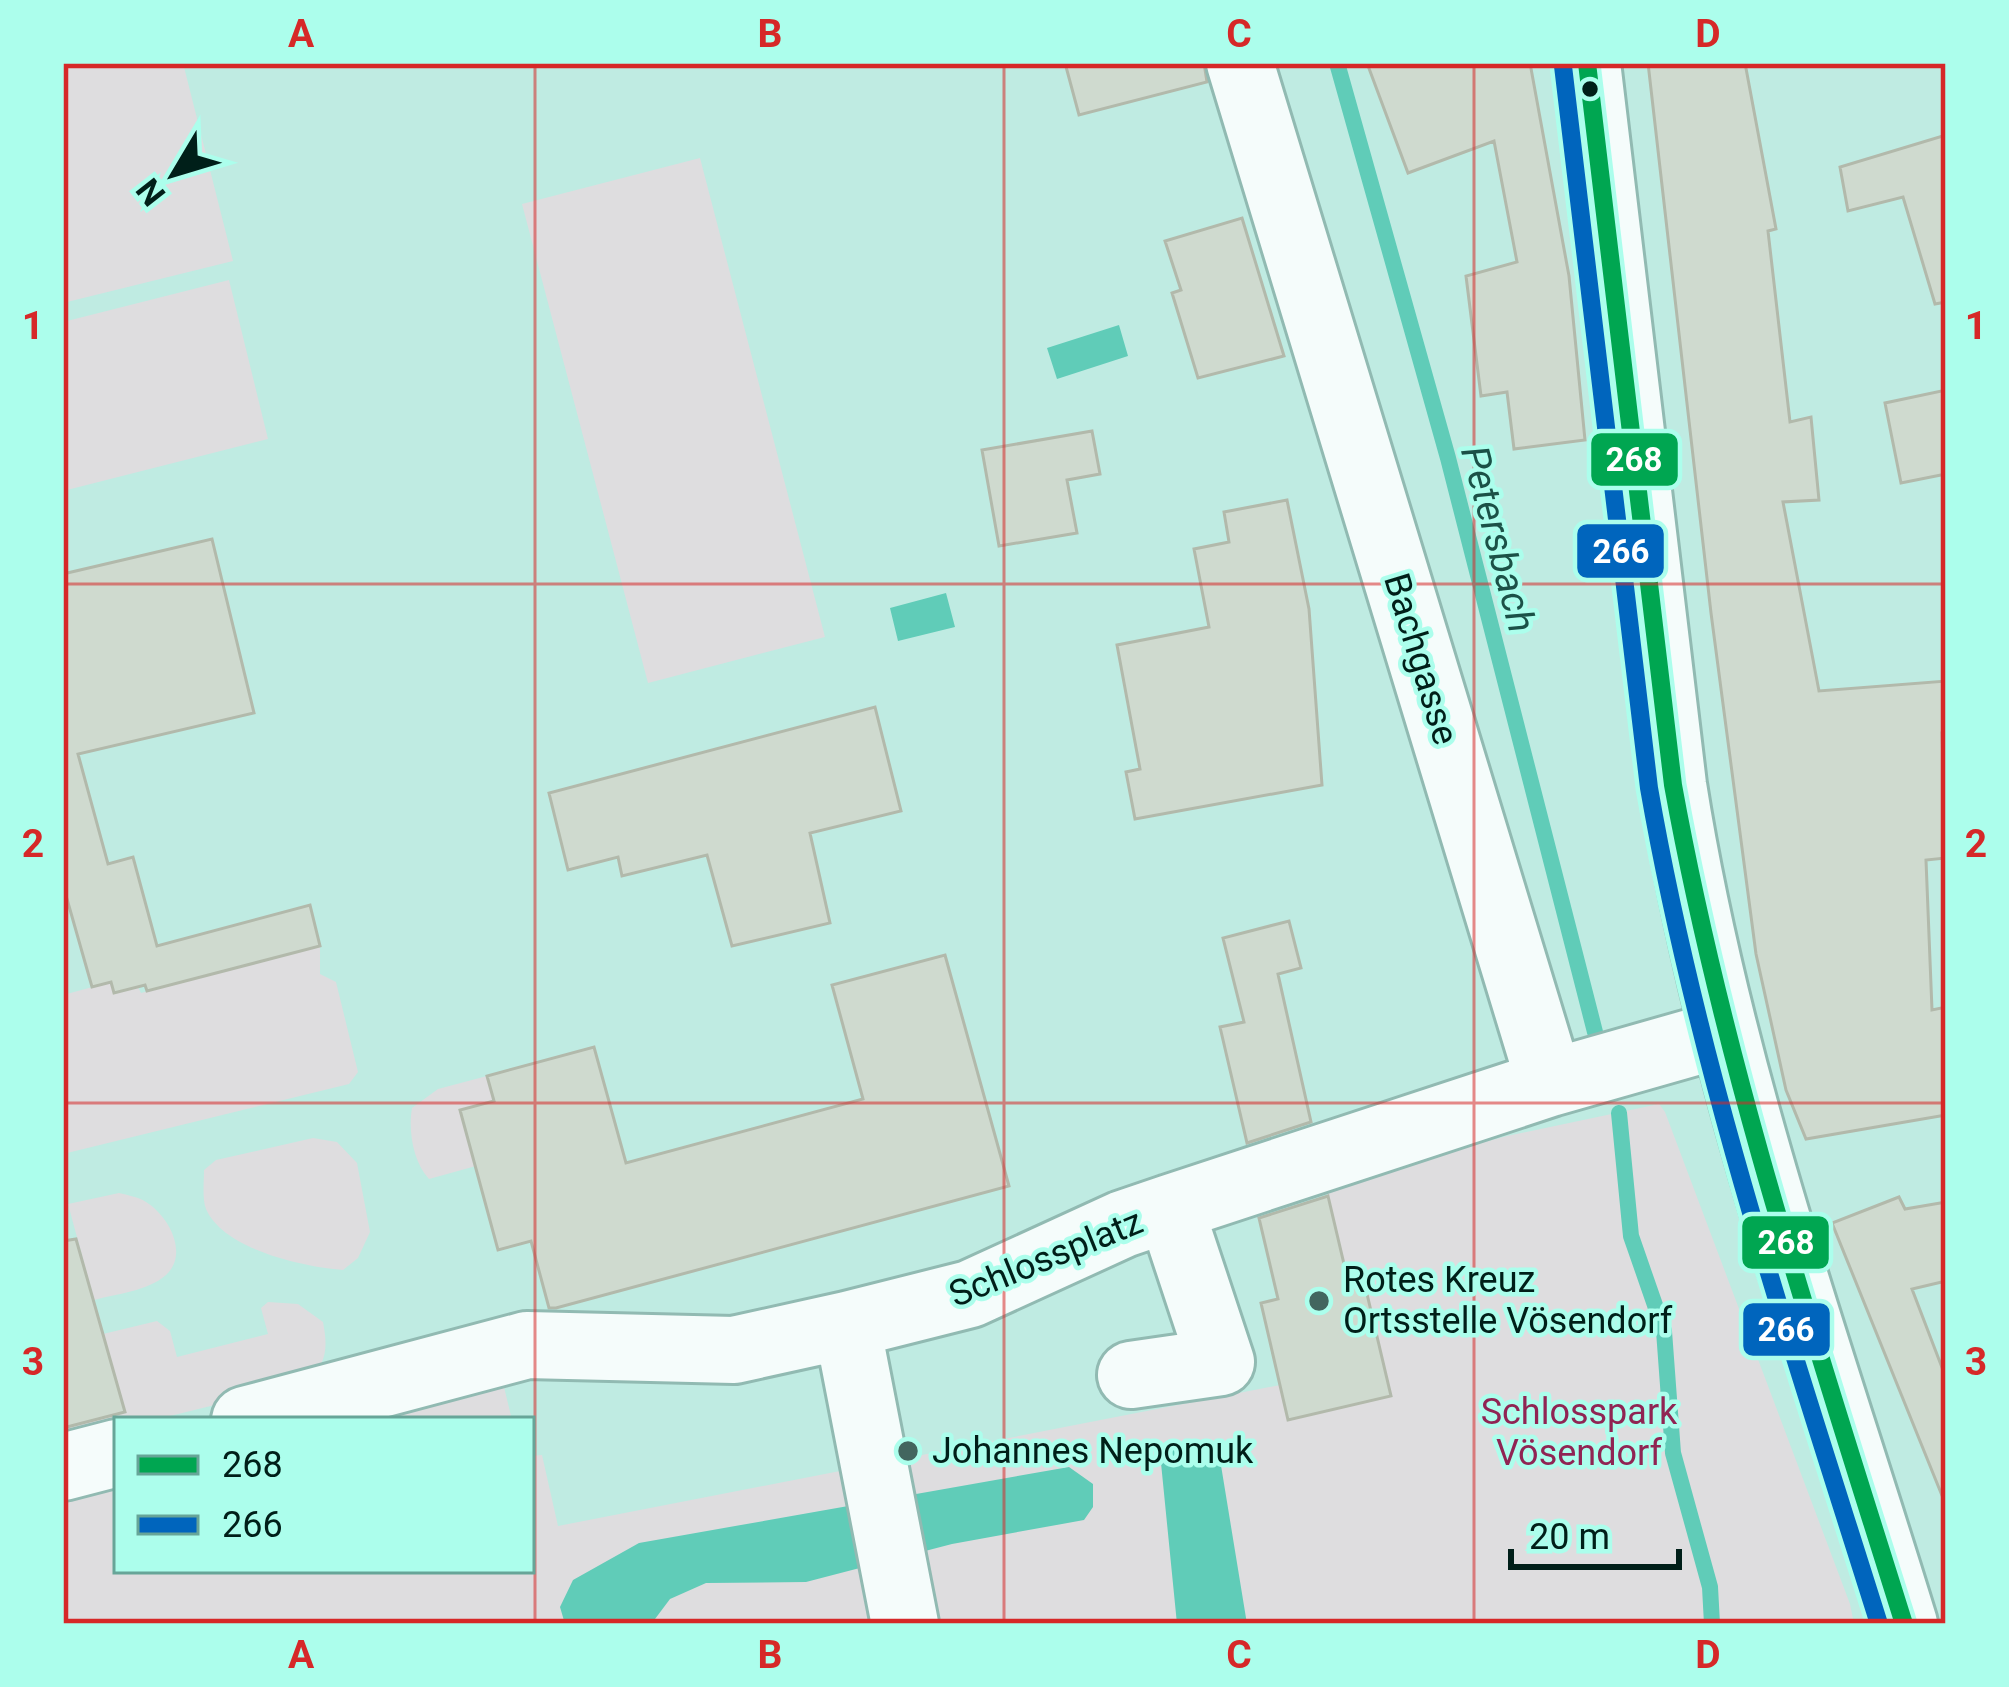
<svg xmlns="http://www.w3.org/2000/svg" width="2009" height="1687" font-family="Roboto,sans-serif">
  <rect width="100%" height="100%" fill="#bfebe2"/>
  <!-- green -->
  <path fill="#dedddf" d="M 63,63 L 183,63 L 233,261 L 63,303 Z
    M 700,158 L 825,637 L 648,683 L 522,204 Z
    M 229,280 L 268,439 L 63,491 L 63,322 Z
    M 320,946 L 320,974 L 336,982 L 358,1072 L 349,1084 L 63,1154 L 63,995 L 111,982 L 114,993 L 138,987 L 141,993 Z
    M 487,1076 L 493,1101 L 460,1110 L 476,1166 L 429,1179 C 413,1162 408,1130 412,1108 L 438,1089 Z
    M 1659,1104 L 1665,1112 L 1850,1604 L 1854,1624 L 63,1624 L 63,1482 L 117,1468 L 117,1570 L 531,1570 L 531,1456 L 542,1455 L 558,1526 L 1280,1385 L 1362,1277 L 1348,1281 L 1325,1185 L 1507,1136 Z
    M 313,1138 L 337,1142 L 357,1163 L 370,1232 L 358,1258 L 343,1270 C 304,1267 224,1250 206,1209 C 202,1199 204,1181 204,1170 L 216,1160 Z
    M 119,1193 C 127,1195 139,1197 146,1202 C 169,1216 189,1254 166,1275 C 148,1291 116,1294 94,1300 L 68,1204 Z
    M 268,1302 L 298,1304 L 323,1322 C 328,1348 327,1363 307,1382 L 154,1420 L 117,1420 L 117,1429 L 63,1443 L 63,1429 L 124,1412 L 103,1334 L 157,1321 L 170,1331 L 177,1357 L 268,1334 L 261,1308 Z
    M 504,1387 L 512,1420 L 302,1420 L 427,1396 L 431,1406 Z"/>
  <!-- water -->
  <path fill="#60ccb8" d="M 1119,325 L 1128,356 L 1057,379 L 1047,348 Z
    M 946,593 L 955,627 L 898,641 L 890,608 Z
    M 1196,1441 L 1218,1447 L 1247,1624 L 1177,1624 L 1161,1463 L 1177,1443 Z
    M 1069,1467 L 1093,1484 L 1093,1507 L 1084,1520 L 952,1544 L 806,1582 L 706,1583 L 670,1599 L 655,1619 L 656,1624 L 565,1624 L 560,1607 L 573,1580 L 639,1543 Z"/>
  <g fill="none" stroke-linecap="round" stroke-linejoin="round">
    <!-- stream -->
    <path stroke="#60ccb8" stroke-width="16" d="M 1337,63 L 1448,458 L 1595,1032
      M 1619,1113 L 1631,1236 L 1664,1331 L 1673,1453 L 1710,1587 L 1712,1624"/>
  </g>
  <!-- building -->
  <path fill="#cfdacf" stroke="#b2b9ab" stroke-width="3" d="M 1065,63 L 1204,63 L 1207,82 L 1079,115 Z
    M 1367,63 L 1530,63 L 1569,276 L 1585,440 L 1514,449 L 1507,392 L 1481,396 L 1466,276 L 1517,262 L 1494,141 L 1408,173 Z
    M 1648,63 L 1745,63 L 1776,229 L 1768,231 L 1790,422 L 1811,417 L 1819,500 L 1783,502 L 1819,691 L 1946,681 L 1946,733 L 1942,733 L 1946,858 L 1926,860 L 1932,1010 L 1946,1007 L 1946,1115 L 1806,1139 L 1786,1090 L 1756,954 L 1711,613 Z
    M 1946,135 L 1946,302 L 1935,304 L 1903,197 L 1848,211 L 1840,167 Z
    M 1242,218 L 1284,356 L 1198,378 L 1172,293 L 1181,290 L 1165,241 Z
    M 1946,390 L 1946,474 L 1901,483 L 1885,403 Z
    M 1092,431 L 1100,474 L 1067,480 L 1077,533 L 999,546 L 982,450 Z
    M 1287,500 L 1309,609 L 1322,785 L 1135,819 L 1126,772 L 1140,769 L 1117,645 L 1209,627 L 1194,549 L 1229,542 L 1224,512 Z
    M 212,539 L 254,713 L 78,754 L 108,864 L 133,857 L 157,946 L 310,905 L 320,946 L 147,991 L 145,985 L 114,993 L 111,982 L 92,987 L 63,885 L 63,574 Z
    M 875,707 L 901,811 L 810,833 L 830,923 L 732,946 L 707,855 L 622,876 L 618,857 L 568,870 L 549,793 Z
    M 1289,921 L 1301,968 L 1278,974 L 1311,1122 L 1247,1143 L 1220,1027 L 1244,1022 L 1223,938 Z
    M 945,955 L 1009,1186 L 556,1308 L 549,1308 L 531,1241 L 498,1250 L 460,1110 L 494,1101 L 487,1076 L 594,1047 L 626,1163 L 863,1099 L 832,985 Z
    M 1328,1196 L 1348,1281 L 1363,1277 L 1391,1396 L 1288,1420 L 1261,1303 L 1278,1299 L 1259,1218 Z
    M 1899,1197 L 1905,1209 L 1946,1202 L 1946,1281 L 1912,1289 L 1946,1378 L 1943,1498 L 1832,1223 Z
    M 76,1239 L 125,1412 L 63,1428 L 63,1241 Z"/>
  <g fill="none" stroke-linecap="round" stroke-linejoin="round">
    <!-- minor casing -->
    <g stroke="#91bab2" stroke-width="72">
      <path id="minor" d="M 1240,63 L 1550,1083
        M 1587,63 L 1673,785 C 1718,1072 1819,1347 1904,1624
        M 847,1325 L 905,1624
        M 1131,1375 L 1221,1362 L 1170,1208
        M 245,1420 L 527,1345 L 734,1350 L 847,1325 L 970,1294 L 1123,1224 L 1170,1208 L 1550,1083 L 1722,1034
        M 63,1467 L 117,1453"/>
    </g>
    <!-- minor -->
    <use href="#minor" stroke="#f5fcfb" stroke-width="66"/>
    <!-- bus-1 casing -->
    <g stroke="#acfeec" stroke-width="27">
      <path id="bus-1" d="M 1587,63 L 1673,785 C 1725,1072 1817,1346 1904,1624"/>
    </g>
    <!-- bus-2 casing -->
    <g stroke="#acfeec" stroke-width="27">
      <path id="bus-2" d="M 1563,66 L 1649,788 C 1699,1074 1792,1347 1879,1624"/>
    </g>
    <!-- bus-1 -->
    <use href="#bus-1" stroke="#00a651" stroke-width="18"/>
    <!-- bus-2 -->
    <use href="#bus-2" stroke="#0065bd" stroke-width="18"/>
  </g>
  <!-- grid -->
  <path fill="none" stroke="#d62828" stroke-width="3" stroke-opacity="0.55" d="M 535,63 L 535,1624M 1004,63 L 1004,1624M 1474,63 L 1474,1624M 63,584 L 1946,584M 63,1103 L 1946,1103"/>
  <!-- markers -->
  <circle fill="#001f19" stroke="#acfeec" stroke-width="4.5" cx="1590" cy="89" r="10"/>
  <g fill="#43665f" stroke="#acfeec" stroke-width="4.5">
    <circle cx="1319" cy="1301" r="12"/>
    <circle cx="908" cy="1451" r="12"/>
  </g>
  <g text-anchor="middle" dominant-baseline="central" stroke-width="9" stroke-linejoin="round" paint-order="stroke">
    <!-- street labels -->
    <g font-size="36" fill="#001f19" stroke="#acfeec">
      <text transform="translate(1421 659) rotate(73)">Bachgasse</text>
      <text transform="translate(1046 1258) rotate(-22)">Schlossplatz</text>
    </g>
    <!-- poi labels -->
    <g font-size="36" fill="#001f19" stroke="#acfeec" text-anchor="start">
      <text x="1343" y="1280">Rotes Kreuz<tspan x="1343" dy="41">Ortsstelle Vösendorf</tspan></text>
      <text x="932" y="1451">Johannes Nepomuk</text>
    </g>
    <!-- park labels -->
    <g font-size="36" fill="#902453" stroke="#acfeec">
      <text x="1579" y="1412">Schlosspark<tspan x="1579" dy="41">Vösendorf</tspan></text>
    </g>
    <!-- water labels -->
    <g font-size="39" font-style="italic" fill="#1b5147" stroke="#acfeec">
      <text transform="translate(1498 539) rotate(75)">Petersbach</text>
    </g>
  </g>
  <g stroke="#acfeec" stroke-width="4.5">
    <rect x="1589" y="431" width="91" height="57" rx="12" fill="#00a651"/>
    <rect x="1575" y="522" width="91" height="58" rx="12" fill="#0065bd"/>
    <rect x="1740" y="1214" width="91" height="57" rx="12" fill="#00a651"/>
    <rect x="1741" y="1301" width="91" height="57" rx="12" fill="#0065bd"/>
  </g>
  <g font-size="33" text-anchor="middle" font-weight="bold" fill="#fff">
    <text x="1634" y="471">268</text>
    <text x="1621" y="563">266</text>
    <text x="1786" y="1254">268</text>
    <text x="1786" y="1341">266</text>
  </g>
  <!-- border -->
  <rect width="2009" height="1687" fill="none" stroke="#acfeec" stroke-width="132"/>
  <!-- legend -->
  <rect x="114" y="1417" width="420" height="156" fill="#acfeec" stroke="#67a598" stroke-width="3"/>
  <rect x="138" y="1456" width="60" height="18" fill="#00a651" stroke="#67a598" stroke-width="3"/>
  <text x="222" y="1477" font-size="36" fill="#001f19">268</text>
  <rect x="138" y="1516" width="60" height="18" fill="#0065bd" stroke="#67a598" stroke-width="3"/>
  <text x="222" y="1537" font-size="36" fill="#001f19">266</text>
  <!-- north arrow -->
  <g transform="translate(174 174) rotate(232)" stroke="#acfeec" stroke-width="9" paint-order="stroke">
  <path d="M0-9L21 45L0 30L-21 45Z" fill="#001f19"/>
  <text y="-18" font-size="33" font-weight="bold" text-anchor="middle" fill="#001f19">N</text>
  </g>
  <!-- scale -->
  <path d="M1511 1549v18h168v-18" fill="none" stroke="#001f19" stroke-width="6"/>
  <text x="1529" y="1549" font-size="36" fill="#001f19" stroke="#acfeec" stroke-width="9" paint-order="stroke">20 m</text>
  <rect x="66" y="66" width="1877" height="1555" fill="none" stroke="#d62828" stroke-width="4.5"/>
  <g font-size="39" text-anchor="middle" font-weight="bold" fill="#d62828">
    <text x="301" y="47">A</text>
    <text x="770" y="47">B</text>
    <text x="1239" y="47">C</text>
    <text x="1708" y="47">D</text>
    <text x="33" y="339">1</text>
    <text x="1976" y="339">1</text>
    <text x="33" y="857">2</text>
    <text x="1976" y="857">2</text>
    <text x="33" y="1375">3</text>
    <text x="1976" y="1375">3</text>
    <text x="301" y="1668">A</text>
    <text x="770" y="1668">B</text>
    <text x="1239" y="1668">C</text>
    <text x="1708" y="1668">D</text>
  </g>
</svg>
